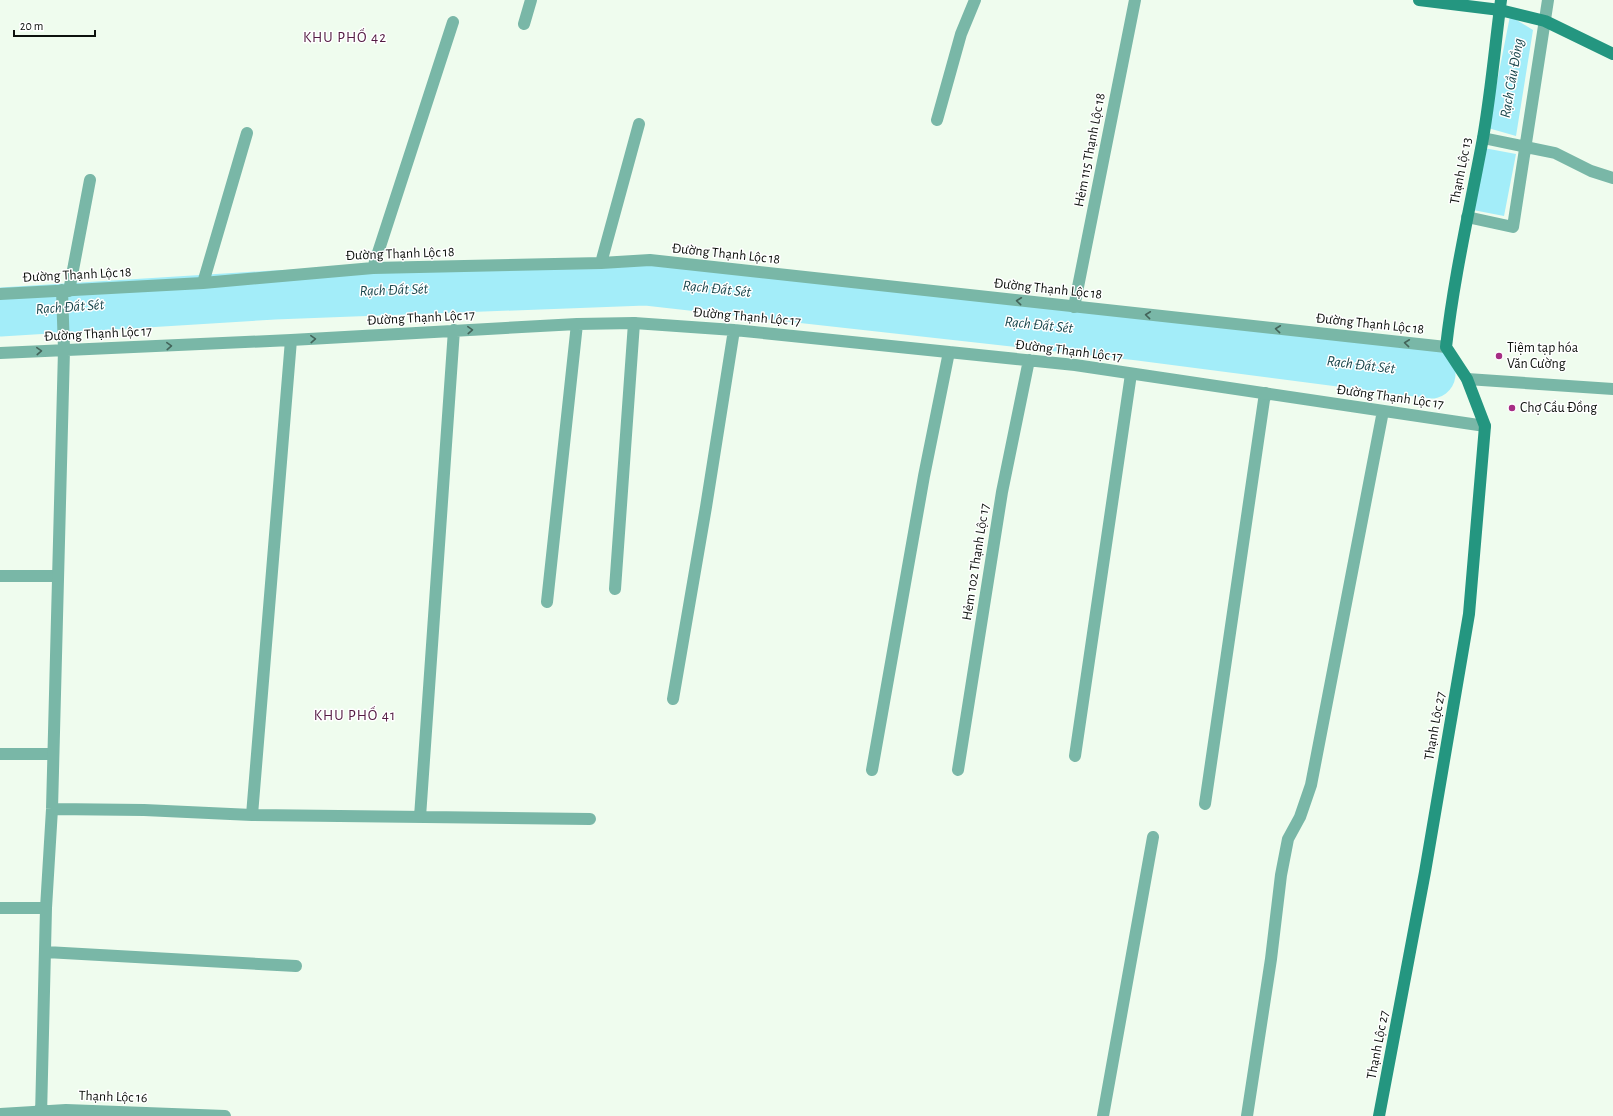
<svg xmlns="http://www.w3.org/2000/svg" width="1613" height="1116" font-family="'Alegreya Sans',sans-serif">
  <rect width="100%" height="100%" fill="#effcee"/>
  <!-- water -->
  <path fill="#a3edf9" d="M 1510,16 L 1533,30 L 1516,136 L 1488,128 Z
    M 1484,148 L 1516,154 L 1504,216 L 1473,210 Z"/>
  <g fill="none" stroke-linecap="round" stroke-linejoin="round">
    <!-- river -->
    <path stroke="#a3edf9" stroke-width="49" d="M 0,312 L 274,295 L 645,281 L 1138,336 L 1431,374"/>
    <!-- lane -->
    <path stroke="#79b7a7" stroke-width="12" d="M 524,24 L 531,0
      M 937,120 L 961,34 L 975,0
      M 1074,307 L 1135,0
      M 0,576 L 57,576
      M 615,589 L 634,323
      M 0,754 L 52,754
      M 1205,804 L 1265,393"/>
    <!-- street -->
    <path stroke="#79b7a7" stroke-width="12" d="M 1483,138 L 1555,153 L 1591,171 L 1613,178
      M 1467,217 L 1513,227 L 1548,0
      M 601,263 L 639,124
      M 373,268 L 453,22
      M 203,283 L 247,133
      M 69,291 L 90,180
      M 0,294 L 203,283 L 373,268 L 601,263 L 650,260 L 1446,347
      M 291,340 L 252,815 L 590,819
      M 0,353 L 291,340 L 577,324 L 634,323 L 734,330 L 1075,365 L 1485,426
      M 1467,379 L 1613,389
      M 547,602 L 577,324
      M 673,699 L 706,507 L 734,330
      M 1075,756 L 1131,374
      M 872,770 L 924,476 L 949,352
      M 958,770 L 1002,492 L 1029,360
      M 52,809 L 144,810 L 252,815
      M 420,817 L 454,330
      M 0,908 L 46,908
      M 46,952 L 296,966
      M 0,1114 L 66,1110 L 225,1116
      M 41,1116 L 46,908 L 52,809 L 64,350 L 62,290
      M 1103,1116 L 1153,837
      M 1247,1116 L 1271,959 L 1281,875 L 1288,839 L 1300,817 L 1311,785 L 1383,411"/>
    <!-- secondary -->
    <path stroke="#249680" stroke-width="12" d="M 1419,0 L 1500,10 L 1545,21 L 1613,54
      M 1379,1116 L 1425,872 L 1469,614 L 1485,426 L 1467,379 L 1446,347 C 1454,276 1470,208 1483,138 C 1491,92 1495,46 1501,0"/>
  </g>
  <!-- one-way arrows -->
  <defs><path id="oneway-chevron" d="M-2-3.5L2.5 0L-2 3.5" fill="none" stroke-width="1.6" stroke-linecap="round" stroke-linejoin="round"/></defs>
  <g stroke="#43645a">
    <use href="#oneway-chevron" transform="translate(1019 301) rotate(-174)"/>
    <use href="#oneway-chevron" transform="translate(1148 315) rotate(-174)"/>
    <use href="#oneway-chevron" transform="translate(1278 329) rotate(-174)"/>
    <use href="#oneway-chevron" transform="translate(470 330) rotate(-3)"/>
    <use href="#oneway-chevron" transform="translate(313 339) rotate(-3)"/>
    <use href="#oneway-chevron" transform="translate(1407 343) rotate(-174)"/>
    <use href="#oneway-chevron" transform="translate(169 346) rotate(-3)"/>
    <use href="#oneway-chevron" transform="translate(39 351) rotate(-3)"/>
  </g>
  <!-- markers -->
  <g fill="#a62d84" stroke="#fff" stroke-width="1.5">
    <circle cx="1499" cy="356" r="4"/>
    <circle cx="1512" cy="408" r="4"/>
  </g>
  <g text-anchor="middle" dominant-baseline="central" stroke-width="3" stroke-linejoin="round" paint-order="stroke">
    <!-- street labels -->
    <g font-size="14" fill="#0d110d" stroke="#fff">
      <text transform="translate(1090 150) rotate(-79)">Hẻm 115 Thạnh Lộc 18</text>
      <text transform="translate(1461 171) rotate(-79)">Thạnh Lộc 13</text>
      <text transform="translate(400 254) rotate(-2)">Đường Thạnh Lộc 18</text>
      <text transform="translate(726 254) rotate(6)">Đường Thạnh Lộc 18</text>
      <text transform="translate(77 275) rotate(-3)">Đường Thạnh Lộc 18</text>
      <text transform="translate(1048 289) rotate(6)">Đường Thạnh Lộc 18</text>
      <text transform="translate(747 317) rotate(5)">Đường Thạnh Lộc 17</text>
      <text transform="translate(421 318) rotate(-3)">Đường Thạnh Lộc 17</text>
      <text transform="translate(1370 324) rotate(6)">Đường Thạnh Lộc 18</text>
      <text transform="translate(98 334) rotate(-3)">Đường Thạnh Lộc 17</text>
      <text transform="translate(1069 351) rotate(7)">Đường Thạnh Lộc 17</text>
      <text transform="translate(1390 397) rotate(8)">Đường Thạnh Lộc 17</text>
      <text transform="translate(976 562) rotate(-81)">Hẻm 102 Thạnh Lộc 17</text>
      <text transform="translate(1435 726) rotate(-80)">Thạnh Lộc 27</text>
      <text transform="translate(1378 1045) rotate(-79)">Thạnh Lộc 27</text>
      <text transform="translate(113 1097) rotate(2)">Thạnh Lộc 16</text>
    </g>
    <!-- poi labels -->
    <g font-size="14" fill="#0d110d" stroke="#fff" text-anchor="start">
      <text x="1507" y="348">Tiệm tạp hóa<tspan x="1507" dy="16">Văn Cường</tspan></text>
      <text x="1520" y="408">Chợ Cầu Đồng</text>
    </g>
    <!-- neighbourhood labels -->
    <g font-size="15" letter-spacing="1" fill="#531a42" stroke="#fff">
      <text x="345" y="37">KHU PHỐ 42</text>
      <text x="355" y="715">KHU PHỐ 41</text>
    </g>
    <!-- water labels -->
    <g font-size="15" font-style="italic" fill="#19464c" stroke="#fff">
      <text transform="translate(1512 78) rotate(-80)">Rạch Cầu Đồng</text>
      <text transform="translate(717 289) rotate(6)">Rạch Đất Sét</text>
      <text transform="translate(394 290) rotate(-2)">Rạch Đất Sét</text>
      <text transform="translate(70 307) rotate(-4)">Rạch Đất Sét</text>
      <text transform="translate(1039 325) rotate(6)">Rạch Đất Sét</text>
      <text transform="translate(1361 365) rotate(7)">Rạch Đất Sét</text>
    </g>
  </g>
  <!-- scale -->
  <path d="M14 30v6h81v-6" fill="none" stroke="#0d110d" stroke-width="2"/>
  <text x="20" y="30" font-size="12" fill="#0d110d" stroke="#ffffff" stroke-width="3" paint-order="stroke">20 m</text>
</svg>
